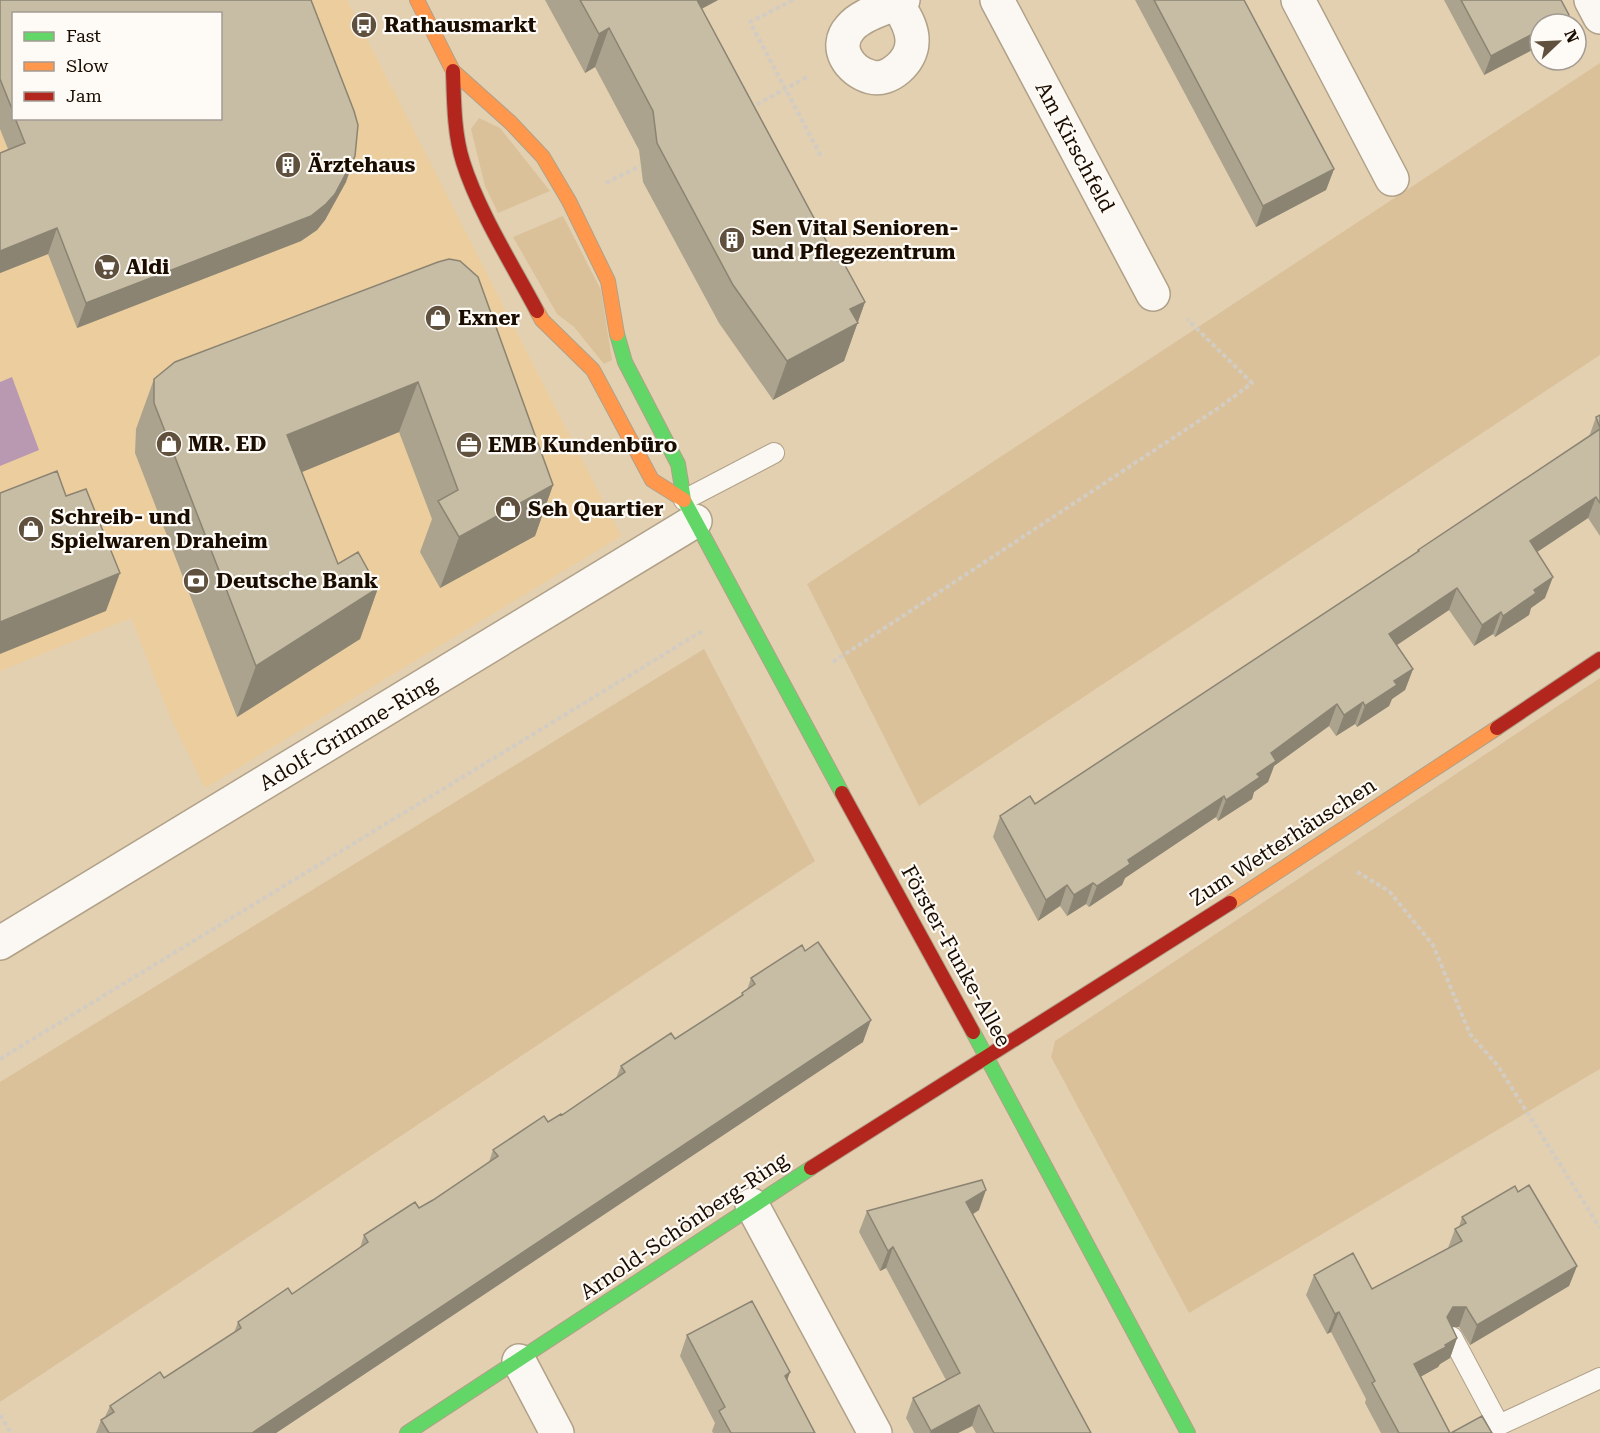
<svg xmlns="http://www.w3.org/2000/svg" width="1600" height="1433" font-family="'Roboto Serif',serif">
  <rect width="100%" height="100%" fill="#e3d0b1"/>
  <!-- built -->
  <path fill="#eccd9d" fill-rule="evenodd" d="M 0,0 L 347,0 L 621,536 L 205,788 L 169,714 L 131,618 L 0,671 ZM 14,14 L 220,14 L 220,118 L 14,118 Z"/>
  <!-- green -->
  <path fill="#dac19a" d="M 1600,63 L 1600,355 L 919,806 L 807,584 Z
    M 479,118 L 500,128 L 550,191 L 498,213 L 485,186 L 471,129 Z
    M 563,216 L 601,290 L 612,360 L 604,364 L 574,327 L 557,314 L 513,237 Z
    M 704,649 L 815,861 L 0,1402 L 0,1082 Z
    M 1600,678 L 1600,1069 L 1189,1313 L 1051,1057 L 1055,1041 Z"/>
  <!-- water -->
  <path fill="#b999b2" d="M 12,377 L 39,450 L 0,466 L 0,382 Z"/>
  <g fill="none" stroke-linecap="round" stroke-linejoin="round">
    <!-- lane casing -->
    <g stroke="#b0a188" stroke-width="22">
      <path id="lane" d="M 684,500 L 774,453
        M 1452,1337 L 1499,1425 L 1600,1378"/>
    </g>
    <!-- street casing -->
    <g stroke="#b0a188" stroke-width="36">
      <path id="street" d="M 997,0 L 1153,294
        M 1298,0 L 1392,179
        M 1591,0 L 1600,17
        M 897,3 C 904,15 913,28 912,42 C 912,61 889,82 871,77 C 849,71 833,47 850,28 C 862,13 887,9 903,0
        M 0,943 L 695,521
        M 752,1205 L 875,1433
        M 519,1361 L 557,1433"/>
    </g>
    <!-- fast casing -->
    <g stroke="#b0a188" stroke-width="16">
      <path id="fast" d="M 617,334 L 625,362 L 678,464 L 684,500 L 842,793
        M 973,1032 L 1188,1433
        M 407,1433 L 811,1168"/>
    </g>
    <!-- slow casing -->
    <g stroke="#b0a188" stroke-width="16">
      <path id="slow" d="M 417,0 L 453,71 L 511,123 L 543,157 L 569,201 L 608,281 L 617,334
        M 537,311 L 542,320 L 593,370 L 652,480 L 684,500
        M 1230,903 L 1497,728"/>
    </g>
    <!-- jam casing -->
    <g stroke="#b0a188" stroke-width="16">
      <path id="jam" d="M 453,71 C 454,101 454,134 463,162 C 478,210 513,266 537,311
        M 1497,728 L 1600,659
        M 842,793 L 973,1032
        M 811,1168 L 1230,903"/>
    </g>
    <!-- path -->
    <path stroke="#d2ccc2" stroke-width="4" stroke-dasharray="4.5 3" stroke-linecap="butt" d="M 793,0 L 750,22 L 822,158
      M 750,108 L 807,77
      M 606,183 L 640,166
      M 833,662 L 1220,407 L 1252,383 L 1187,319
      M 1357,872 L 1389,891 L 1433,945 L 1470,1034 L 1498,1066 L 1600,1228
      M 0,1059 L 704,630
      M 0,1415 L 11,1433"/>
    <!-- lane -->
    <use href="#lane" stroke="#fbf8f3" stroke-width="20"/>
    <!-- street -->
    <use href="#street" stroke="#fbf8f3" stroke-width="33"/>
    <!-- fast -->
    <use href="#fast" stroke="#63d668" stroke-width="14"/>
    <!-- slow -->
    <use href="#slow" stroke="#ff974d" stroke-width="14"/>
    <!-- jam -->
    <use href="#jam" stroke="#b3261e" stroke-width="14"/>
  </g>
  <!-- wall -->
  <path fill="#aba38d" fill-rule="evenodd" d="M 0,0 L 346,182 L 325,220 L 317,230 L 301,241 L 77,328 L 48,254 L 0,273 L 0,153 L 8,149 L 0,129 ZM 14,14 L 220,118 L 14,118 Z
    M 545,0 L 718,0 L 701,9 L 837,261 L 865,302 L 844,361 L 773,400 L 719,323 L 643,182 L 639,150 L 595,67 L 585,73 Z
    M 1135,0 L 1244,0 L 1334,169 L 1326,190 L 1256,227 Z
    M 1444,0 L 1561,0 L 1569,15 L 1566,24 L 1540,24 L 1540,46 L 1484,75 Z
    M 438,262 L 553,485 L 535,536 L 440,588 L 420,552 L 432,519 L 399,432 L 302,472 L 338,564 L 378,588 L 360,639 L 237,717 L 135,453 L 136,429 L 154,379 Z
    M 1600,415 L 1600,536 L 1588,518 L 1537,552 L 1545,598 L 1531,608 L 1529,615 L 1495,637 L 1493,634 L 1474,646 L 1449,610 L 1397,645 L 1413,669 L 1405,690 L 1392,699 L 1389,706 L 1357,727 L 1355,724 L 1336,736 L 1329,726 L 1274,766 L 1268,782 L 1254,792 L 1252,799 L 1218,821 L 1216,817 L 1125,878 L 1122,885 L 1089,907 L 1086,904 L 1067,916 L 1060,906 L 1038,921 L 993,837 L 1000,816 L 1035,804 L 1417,553 L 1418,550 L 1589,437 L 1596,417 Z
    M 751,978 L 863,1042 L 276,1433 L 96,1433 L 101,1420 L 105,1417 L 110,1406 L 164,1378 L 234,1333 L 238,1322 L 292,1294 L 360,1248 L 364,1235 L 419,1208 L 433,1200 L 489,1162 L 493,1150 L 562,1115 L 616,1078 L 621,1066 L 675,1039 L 741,996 L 742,993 L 747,990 Z
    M 1518,1192 L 1577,1266 L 1569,1286 L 1470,1345 L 1459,1327 L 1452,1327 L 1457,1338 L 1450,1358 L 1440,1364 L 1438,1367 L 1420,1377 L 1450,1433 L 1381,1433 L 1365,1403 L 1366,1399 L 1331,1332 L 1327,1334 L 1306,1295 L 1314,1275 L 1372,1289 L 1448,1248 L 1455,1229 L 1459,1227 L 1462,1217 Z
    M 979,1210 L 973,1214 L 1091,1433 L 976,1433 L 972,1426 L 958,1433 L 914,1433 L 906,1418 L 913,1398 L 946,1380 L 886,1268 L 880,1271 L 859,1232 L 867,1211 Z
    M 687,1335 L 787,1381 L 815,1433 L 713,1433 L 712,1431 L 715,1423 L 680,1356 Z"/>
  <!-- shaded-wall -->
  <path fill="#8b8473" d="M 688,0 L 718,0 L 694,13 Z
    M 1569,15 L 1566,24 L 1552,24 Z
    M 609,28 L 595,67 L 585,73 L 599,34 Z
    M 1540,30 L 1540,46 L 1484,75 L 1491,56 Z
    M 355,156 L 346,182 L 325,220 L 317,230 L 301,241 L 77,328 L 86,303 Z
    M 1334,169 L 1326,190 L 1256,227 L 1263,206 Z
    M 57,228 L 48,254 L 0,273 L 0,251 Z
    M 865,302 L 844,361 L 773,400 L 787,361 L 850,309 Z
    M 418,382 L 399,432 L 268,486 L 287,435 Z
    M 553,485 L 535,536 L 440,588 L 459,537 Z
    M 1596,497 L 1588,518 L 1522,562 L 1530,541 Z
    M 120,573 L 106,611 L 0,654 L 0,622 Z
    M 1553,577 L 1545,598 L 1531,608 L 1529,615 L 1495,637 L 1503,616 L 1534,590 Z
    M 378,588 L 360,639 L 237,717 L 256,666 Z
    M 1457,588 L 1449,610 L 1382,655 L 1389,634 Z
    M 1501,612 L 1493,634 L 1474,646 L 1482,625 Z
    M 1413,669 L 1405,690 L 1392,699 L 1389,706 L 1357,727 L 1365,706 L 1394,681 Z
    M 1363,702 L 1355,724 L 1336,736 L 1344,715 Z
    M 1337,704 L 1329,726 L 1274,766 L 1268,782 L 1254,792 L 1252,799 L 1218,821 L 1226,800 L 1257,774 L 1271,753 Z
    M 1224,796 L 1216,817 L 1125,878 L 1122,885 L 1089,907 L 1097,886 L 1128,860 Z
    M 1093,883 L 1086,904 L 1067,916 L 1074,895 Z
    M 1067,885 L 1060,906 L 1038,921 L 1046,900 Z
    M 871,1020 L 863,1042 L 276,1433 L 252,1433 Z
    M 986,1190 L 979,1210 L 959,1223 L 966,1202 Z
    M 893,1247 L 886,1268 L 880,1271 L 888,1251 Z
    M 1577,1266 L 1569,1286 L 1470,1345 L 1477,1325 Z
    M 1453,1307 L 1466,1307 L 1459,1327 L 1446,1327 L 1447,1317 Z
    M 1339,1312 L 1331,1332 L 1327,1334 L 1335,1314 Z
    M 1457,1338 L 1450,1358 L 1440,1364 L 1438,1367 L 1406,1385 L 1414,1364 Z
    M 790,1372 L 783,1393 L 785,1376 Z
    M 979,1405 L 972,1426 L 958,1433 L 930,1433 L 931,1431 Z"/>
  <!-- building -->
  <path fill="#c7bda4" stroke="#8b8473" stroke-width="1.5" d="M 0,0 L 311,0 L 354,111 L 358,125 L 355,156 L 335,194 L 326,204 L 311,216 L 86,303 L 57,228 L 0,251 L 0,153 L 25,143 L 15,118 L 220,118 L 220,14 L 14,14 L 14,114 L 0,79 Z
    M 580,0 L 697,0 L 837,261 L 841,258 L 865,302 L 850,309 L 858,323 L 787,361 L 733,285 L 657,143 L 653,111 L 609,28 L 599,34 Z
    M 1154,0 L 1244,0 L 1334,169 L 1263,206 Z
    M 1461,0 L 1561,0 L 1569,15 L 1552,24 L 1540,24 L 1540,30 L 1491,56 Z
    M 449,259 L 460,261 L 478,277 L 553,485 L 459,537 L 438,501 L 458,490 L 418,382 L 287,435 L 338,564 L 358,552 L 378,588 L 256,666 L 154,403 L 154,379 L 175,362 L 438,262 Z
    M 1600,415 L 1600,428 L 1596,417 Z
    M 1600,429 L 1600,503 L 1596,497 L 1530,541 L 1553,577 L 1534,590 L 1536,593 L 1503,616 L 1501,612 L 1482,625 L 1457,588 L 1389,634 L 1413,669 L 1394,681 L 1397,685 L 1365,706 L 1363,702 L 1344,715 L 1337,704 L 1271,753 L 1276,761 L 1257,774 L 1260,777 L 1226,800 L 1224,796 L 1128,860 L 1130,864 L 1097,886 L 1093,883 L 1074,895 L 1067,885 L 1046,900 L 1000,816 L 1030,796 L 1035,804 L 1419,551 L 1418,550 Z
    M 57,471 L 66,496 L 86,489 L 120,573 L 0,622 L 0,493 Z
    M 818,942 L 871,1020 L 252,1433 L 109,1433 L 101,1420 L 114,1412 L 110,1406 L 160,1372 L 164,1378 L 241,1328 L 238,1322 L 288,1288 L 292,1294 L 368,1242 L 364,1235 L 415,1202 L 419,1208 L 433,1200 L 498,1156 L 493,1150 L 544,1116 L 548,1122 L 561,1114 L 562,1115 L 625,1072 L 621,1066 L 671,1033 L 675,1039 L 743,995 L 742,993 L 755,984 L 751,978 L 802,945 L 805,951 Z
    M 982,1180 L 986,1190 L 966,1202 L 1091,1433 L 994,1433 L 979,1405 L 931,1431 L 913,1398 L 960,1373 L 893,1247 L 888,1251 L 867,1211 Z
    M 1529,1185 L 1577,1266 L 1477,1325 L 1466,1307 L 1453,1307 L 1447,1317 L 1457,1338 L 1445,1345 L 1446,1347 L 1414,1364 L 1450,1433 L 1399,1433 L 1372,1383 L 1375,1381 L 1339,1312 L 1335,1314 L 1314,1275 L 1353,1253 L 1372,1289 L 1462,1241 L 1455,1229 L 1466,1223 L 1462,1217 L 1515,1186 L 1518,1192 Z
    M 752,1301 L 790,1372 L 785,1376 L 815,1433 L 731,1433 L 719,1411 L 725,1407 L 687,1335 Z
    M 1482,1416 L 1492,1433 L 1451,1433 Z"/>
  <!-- icons -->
  <defs>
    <g id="bus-disc" transform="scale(1.35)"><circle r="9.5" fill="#60513e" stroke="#fefaf5"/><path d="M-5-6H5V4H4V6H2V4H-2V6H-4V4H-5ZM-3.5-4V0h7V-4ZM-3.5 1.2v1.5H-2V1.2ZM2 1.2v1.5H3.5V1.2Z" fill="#fff"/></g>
    <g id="building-disc" transform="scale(1.35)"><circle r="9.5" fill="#60513e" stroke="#fefaf5"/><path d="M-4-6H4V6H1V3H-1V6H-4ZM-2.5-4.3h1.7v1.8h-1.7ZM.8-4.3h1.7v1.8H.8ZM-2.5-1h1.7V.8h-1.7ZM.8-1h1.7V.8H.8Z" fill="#fff"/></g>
    <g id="supermarket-disc" transform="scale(1.35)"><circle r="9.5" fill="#60513e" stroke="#fefaf5"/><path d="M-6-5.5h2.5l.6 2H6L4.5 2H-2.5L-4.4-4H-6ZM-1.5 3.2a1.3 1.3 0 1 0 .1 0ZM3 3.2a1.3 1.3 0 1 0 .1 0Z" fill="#fff"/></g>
    <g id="shop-disc" transform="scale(1.35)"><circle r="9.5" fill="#60513e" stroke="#fefaf5"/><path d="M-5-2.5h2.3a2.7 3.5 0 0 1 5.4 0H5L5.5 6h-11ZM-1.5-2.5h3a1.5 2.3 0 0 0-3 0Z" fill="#fff"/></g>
    <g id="office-disc" transform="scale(1.35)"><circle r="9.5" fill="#60513e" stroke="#fefaf5"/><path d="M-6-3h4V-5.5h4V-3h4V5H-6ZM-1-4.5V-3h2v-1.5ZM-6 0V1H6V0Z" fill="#fff"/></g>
    <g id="bank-disc" transform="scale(1.35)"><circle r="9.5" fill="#60513e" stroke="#fefaf5"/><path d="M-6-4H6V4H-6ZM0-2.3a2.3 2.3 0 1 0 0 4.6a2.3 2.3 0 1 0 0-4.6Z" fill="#fff"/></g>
  </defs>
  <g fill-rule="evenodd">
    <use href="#bus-disc" x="364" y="25"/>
    <use href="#building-disc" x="288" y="165"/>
    <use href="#building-disc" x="732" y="240"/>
    <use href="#supermarket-disc" x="107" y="267"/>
    <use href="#shop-disc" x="438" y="318"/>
    <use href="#shop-disc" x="169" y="444"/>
    <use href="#office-disc" x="469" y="445"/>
    <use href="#shop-disc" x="508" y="509"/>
    <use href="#shop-disc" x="31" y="529"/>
    <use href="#bank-disc" x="196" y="581"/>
  </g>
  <g text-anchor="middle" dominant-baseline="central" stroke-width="4.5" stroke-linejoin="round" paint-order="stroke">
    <!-- poi labels -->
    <g font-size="21" font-weight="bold" fill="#1a0d00" stroke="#fefaf5" text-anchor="start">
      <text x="384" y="25">Rathausmarkt</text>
      <text x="308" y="165">Ärztehaus</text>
      <text x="752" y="228">Sen Vital Senioren-<tspan x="752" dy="24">und Pflegezentrum</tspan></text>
      <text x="126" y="267">Aldi</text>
      <text x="458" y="318">Exner</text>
      <text x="188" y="444">MR. ED</text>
      <text x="488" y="445">EMB Kundenbüro</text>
      <text x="528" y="509">Seh Quartier</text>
      <text x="51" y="517">Schreib- und<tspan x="51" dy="24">Spielwaren Draheim</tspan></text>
      <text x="216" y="581">Deutsche Bank</text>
    </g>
    <!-- street labels -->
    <g font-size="21" fill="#1a0d00" stroke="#fefaf5">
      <text transform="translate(1075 147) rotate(62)">Am Kirschfeld</text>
      <text transform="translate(348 733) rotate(-31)">Adolf-Grimme-Ring</text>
      <text transform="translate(1283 842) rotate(-33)">Zum Wetterhäuschen</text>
      <text transform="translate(956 956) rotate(61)">Förster-Funke-Allee</text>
      <text transform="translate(684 1226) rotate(-34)">Arnold-Schönberg-Ring</text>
    </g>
  </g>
  <!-- legend -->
  <rect x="12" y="12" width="210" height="108" fill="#fefaf5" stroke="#a39b93" stroke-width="1.5"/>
  <rect x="24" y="32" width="30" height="9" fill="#63d668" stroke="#a39b93" stroke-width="1.5"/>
  <text x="66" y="42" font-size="18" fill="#1a0d00">Fast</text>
  <rect x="24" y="62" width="30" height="9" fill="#ff974d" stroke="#a39b93" stroke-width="1.5"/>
  <text x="66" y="72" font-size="18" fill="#1a0d00">Slow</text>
  <rect x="24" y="92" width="30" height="9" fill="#b3261e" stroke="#a39b93" stroke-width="1.5"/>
  <text x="66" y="102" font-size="18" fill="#1a0d00">Jam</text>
  <!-- north arrow -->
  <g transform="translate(1558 42) rotate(67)"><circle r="28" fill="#fefaf5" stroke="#a39b93" stroke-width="1.5"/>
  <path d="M0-4.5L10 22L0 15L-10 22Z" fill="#60513e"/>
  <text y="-9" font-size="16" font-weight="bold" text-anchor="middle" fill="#1a0d00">N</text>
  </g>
</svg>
